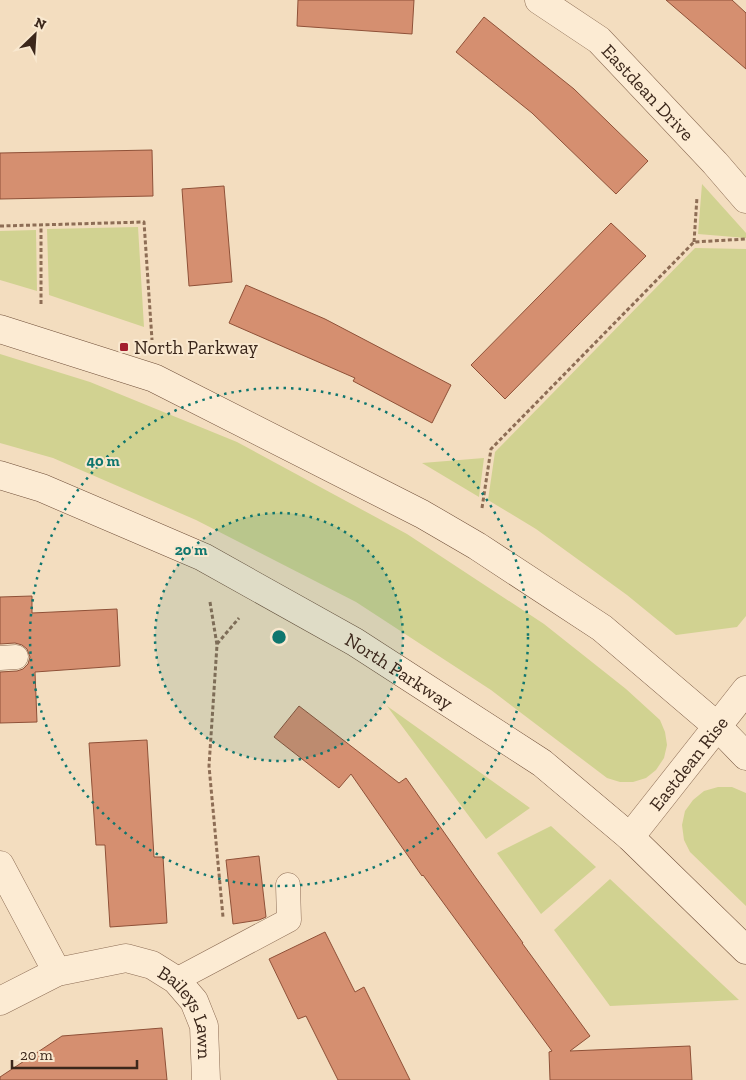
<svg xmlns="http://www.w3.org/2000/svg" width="746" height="1080" font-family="'Zilla Slab',serif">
  <rect width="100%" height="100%" fill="#f3ddbf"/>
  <!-- green -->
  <path fill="#d1d291" d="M 702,184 L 746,233 L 746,238 L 698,234 Z
    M 138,227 L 144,327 L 49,295 L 47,229 Z
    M 36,230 L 37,291 L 0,280 L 0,231 Z
    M 695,248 L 746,249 L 746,616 L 737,627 L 676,635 L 627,595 L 536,529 L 488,500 L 495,452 Z
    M 0,354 L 90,382 L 237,442 L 407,534 L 544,624 L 626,689 L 660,720 L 665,732 L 667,745 L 664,758 L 656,770 L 646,778 L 633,782 L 620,782 L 607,778 L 491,690 L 356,602 L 196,520 L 53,458 L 0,443 Z
    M 484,458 L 479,497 L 422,463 Z
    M 387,706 L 530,808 L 486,839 Z
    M 718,787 L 732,787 L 746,793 L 746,906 L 690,852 L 684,840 L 682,825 L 685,811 L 693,800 L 704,791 Z
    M 551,826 L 596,867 L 541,914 L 497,853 Z
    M 610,879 L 739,1000 L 610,1006 L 554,930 Z"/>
  <!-- building -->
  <path fill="#d58f70" stroke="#8f5138" d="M 298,0 L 414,0 L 412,34 L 297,26 Z
    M 666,0 L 732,0 L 746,13 L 746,69 Z
    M 484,17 L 574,89 L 648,161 L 616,194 L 532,113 L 456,52 Z
    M 152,150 L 153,196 L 0,199 L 0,153 Z
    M 224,186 L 232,282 L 189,286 L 182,189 Z
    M 611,223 L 646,256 L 505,399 L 471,365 Z
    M 246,285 L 325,319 L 451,385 L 432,423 L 353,381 L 355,378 L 229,323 Z
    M 32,596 L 32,613 L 117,609 L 120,666 L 35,672 L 37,722 L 0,723 L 0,672 L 17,671 L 23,669 L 28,664 L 30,657 L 27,649 L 22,645 L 15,643 L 0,644 L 0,597 Z
    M 299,706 L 399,783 L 406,778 L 476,878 L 523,943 L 522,943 L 590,1036 L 570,1051 L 690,1046 L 692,1080 L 550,1080 L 549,1052 L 552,1051 L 464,931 L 423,875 L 422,876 L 351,774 L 339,788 L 274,737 Z
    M 147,740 L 154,857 L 163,857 L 167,923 L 110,927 L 105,845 L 96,845 L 89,743 Z
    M 259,856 L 266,917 L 259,920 L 233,924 L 226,860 Z
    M 325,932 L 355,992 L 364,987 L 410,1080 L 338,1080 L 306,1016 L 298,1019 L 269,959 Z
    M 162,1028 L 167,1080 L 0,1080 L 0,1077 L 62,1036 Z"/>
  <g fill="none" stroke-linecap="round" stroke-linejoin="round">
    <!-- lane casing -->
    <g stroke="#8d6d55" stroke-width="25">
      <path id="lane" d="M 0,658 L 16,657
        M 176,980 L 289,920 L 288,885"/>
    </g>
    <!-- street casing -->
    <g stroke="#8d6d55" stroke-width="29">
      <g id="street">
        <path id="s1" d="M 539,0 L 599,40 L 715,163 L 746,199"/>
        <path id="s2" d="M 630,837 L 746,690"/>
        <path d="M 0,865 L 57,972"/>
        <path id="s3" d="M 0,1001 L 57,972 L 126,958 L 152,965 L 176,980 L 194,1001 L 204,1026 L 206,1080"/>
      </g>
    </g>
    <!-- secondary casing -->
    <g stroke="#6f4e38" stroke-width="29">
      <g id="secondary">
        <path d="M 0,329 L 154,378 L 422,514 L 477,546 L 602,628 L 717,726 L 746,756"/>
        <path id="s4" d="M 0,475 L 42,488 L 203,557 L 355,642 L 542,763 L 630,837 L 746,950"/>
      </g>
    </g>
    <!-- path -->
    <path stroke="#8d6d55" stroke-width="3" stroke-dasharray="4 2.5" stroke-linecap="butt" d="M 0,226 L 144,222 L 152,340
      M 694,242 L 697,197
      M 41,304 L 41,225
      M 482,508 L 491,449 L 694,242 L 746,239
      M 210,602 L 217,645 L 209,766 L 223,917
      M 217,644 L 239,618"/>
    <!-- lane -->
    <use href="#lane" stroke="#fcebd3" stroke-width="24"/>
    <!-- street -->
    <use href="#street" stroke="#fcebd3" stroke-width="28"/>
    <!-- secondary -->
    <use href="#secondary" stroke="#fcebd3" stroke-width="28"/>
  </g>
  <!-- distance rings -->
  <circle cx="279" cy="637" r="124" fill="#0f766e" fill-opacity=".12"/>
  <g fill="none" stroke="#0f766e" stroke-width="2.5" stroke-dasharray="2.5 5">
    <circle cx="279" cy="637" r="124"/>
    <circle cx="279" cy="637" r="249"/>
  </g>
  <!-- markers -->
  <rect fill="#a31e2e" stroke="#f9e8cf" stroke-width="2" x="119" y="342" width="10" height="10" rx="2.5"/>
  <g text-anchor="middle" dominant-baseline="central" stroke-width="4" stroke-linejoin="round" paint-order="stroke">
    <!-- street labels -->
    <g font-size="19" fill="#3b271b" stroke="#f9e8cf">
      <text stroke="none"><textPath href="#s1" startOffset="144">Eastdean Drive</textPath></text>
      <text stroke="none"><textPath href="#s4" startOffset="446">North Parkway</textPath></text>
      <text stroke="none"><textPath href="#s2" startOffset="94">Eastdean Rise</textPath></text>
      <text stroke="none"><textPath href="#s3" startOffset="224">Baileys Lawn</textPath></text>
    </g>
    <!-- poi labels -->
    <g font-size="19" fill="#3b271b" stroke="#f9e8cf" text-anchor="start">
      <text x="134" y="347">North Parkway</text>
    </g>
  </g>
  <circle cx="279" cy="637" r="8" fill="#0f766e" stroke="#f9e8cf" stroke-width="2.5"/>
  <g font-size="15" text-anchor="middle" font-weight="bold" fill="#0f766e" stroke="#f9e8cf" stroke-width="4" stroke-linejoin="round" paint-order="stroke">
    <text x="103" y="466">40 m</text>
    <text x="191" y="555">20 m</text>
  </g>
  <!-- north arrow -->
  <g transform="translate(35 35) rotate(25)" stroke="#f9e8cf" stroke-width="4" paint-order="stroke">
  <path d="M0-4L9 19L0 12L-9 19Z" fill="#3b271b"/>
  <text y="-8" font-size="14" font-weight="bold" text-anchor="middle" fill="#3b271b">N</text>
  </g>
  <!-- scale -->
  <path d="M12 1060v8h125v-8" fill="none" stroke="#3b271b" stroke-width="2.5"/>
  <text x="20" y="1060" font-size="15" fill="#3b271b" stroke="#f9e8cf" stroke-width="4" paint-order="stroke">20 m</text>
</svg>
